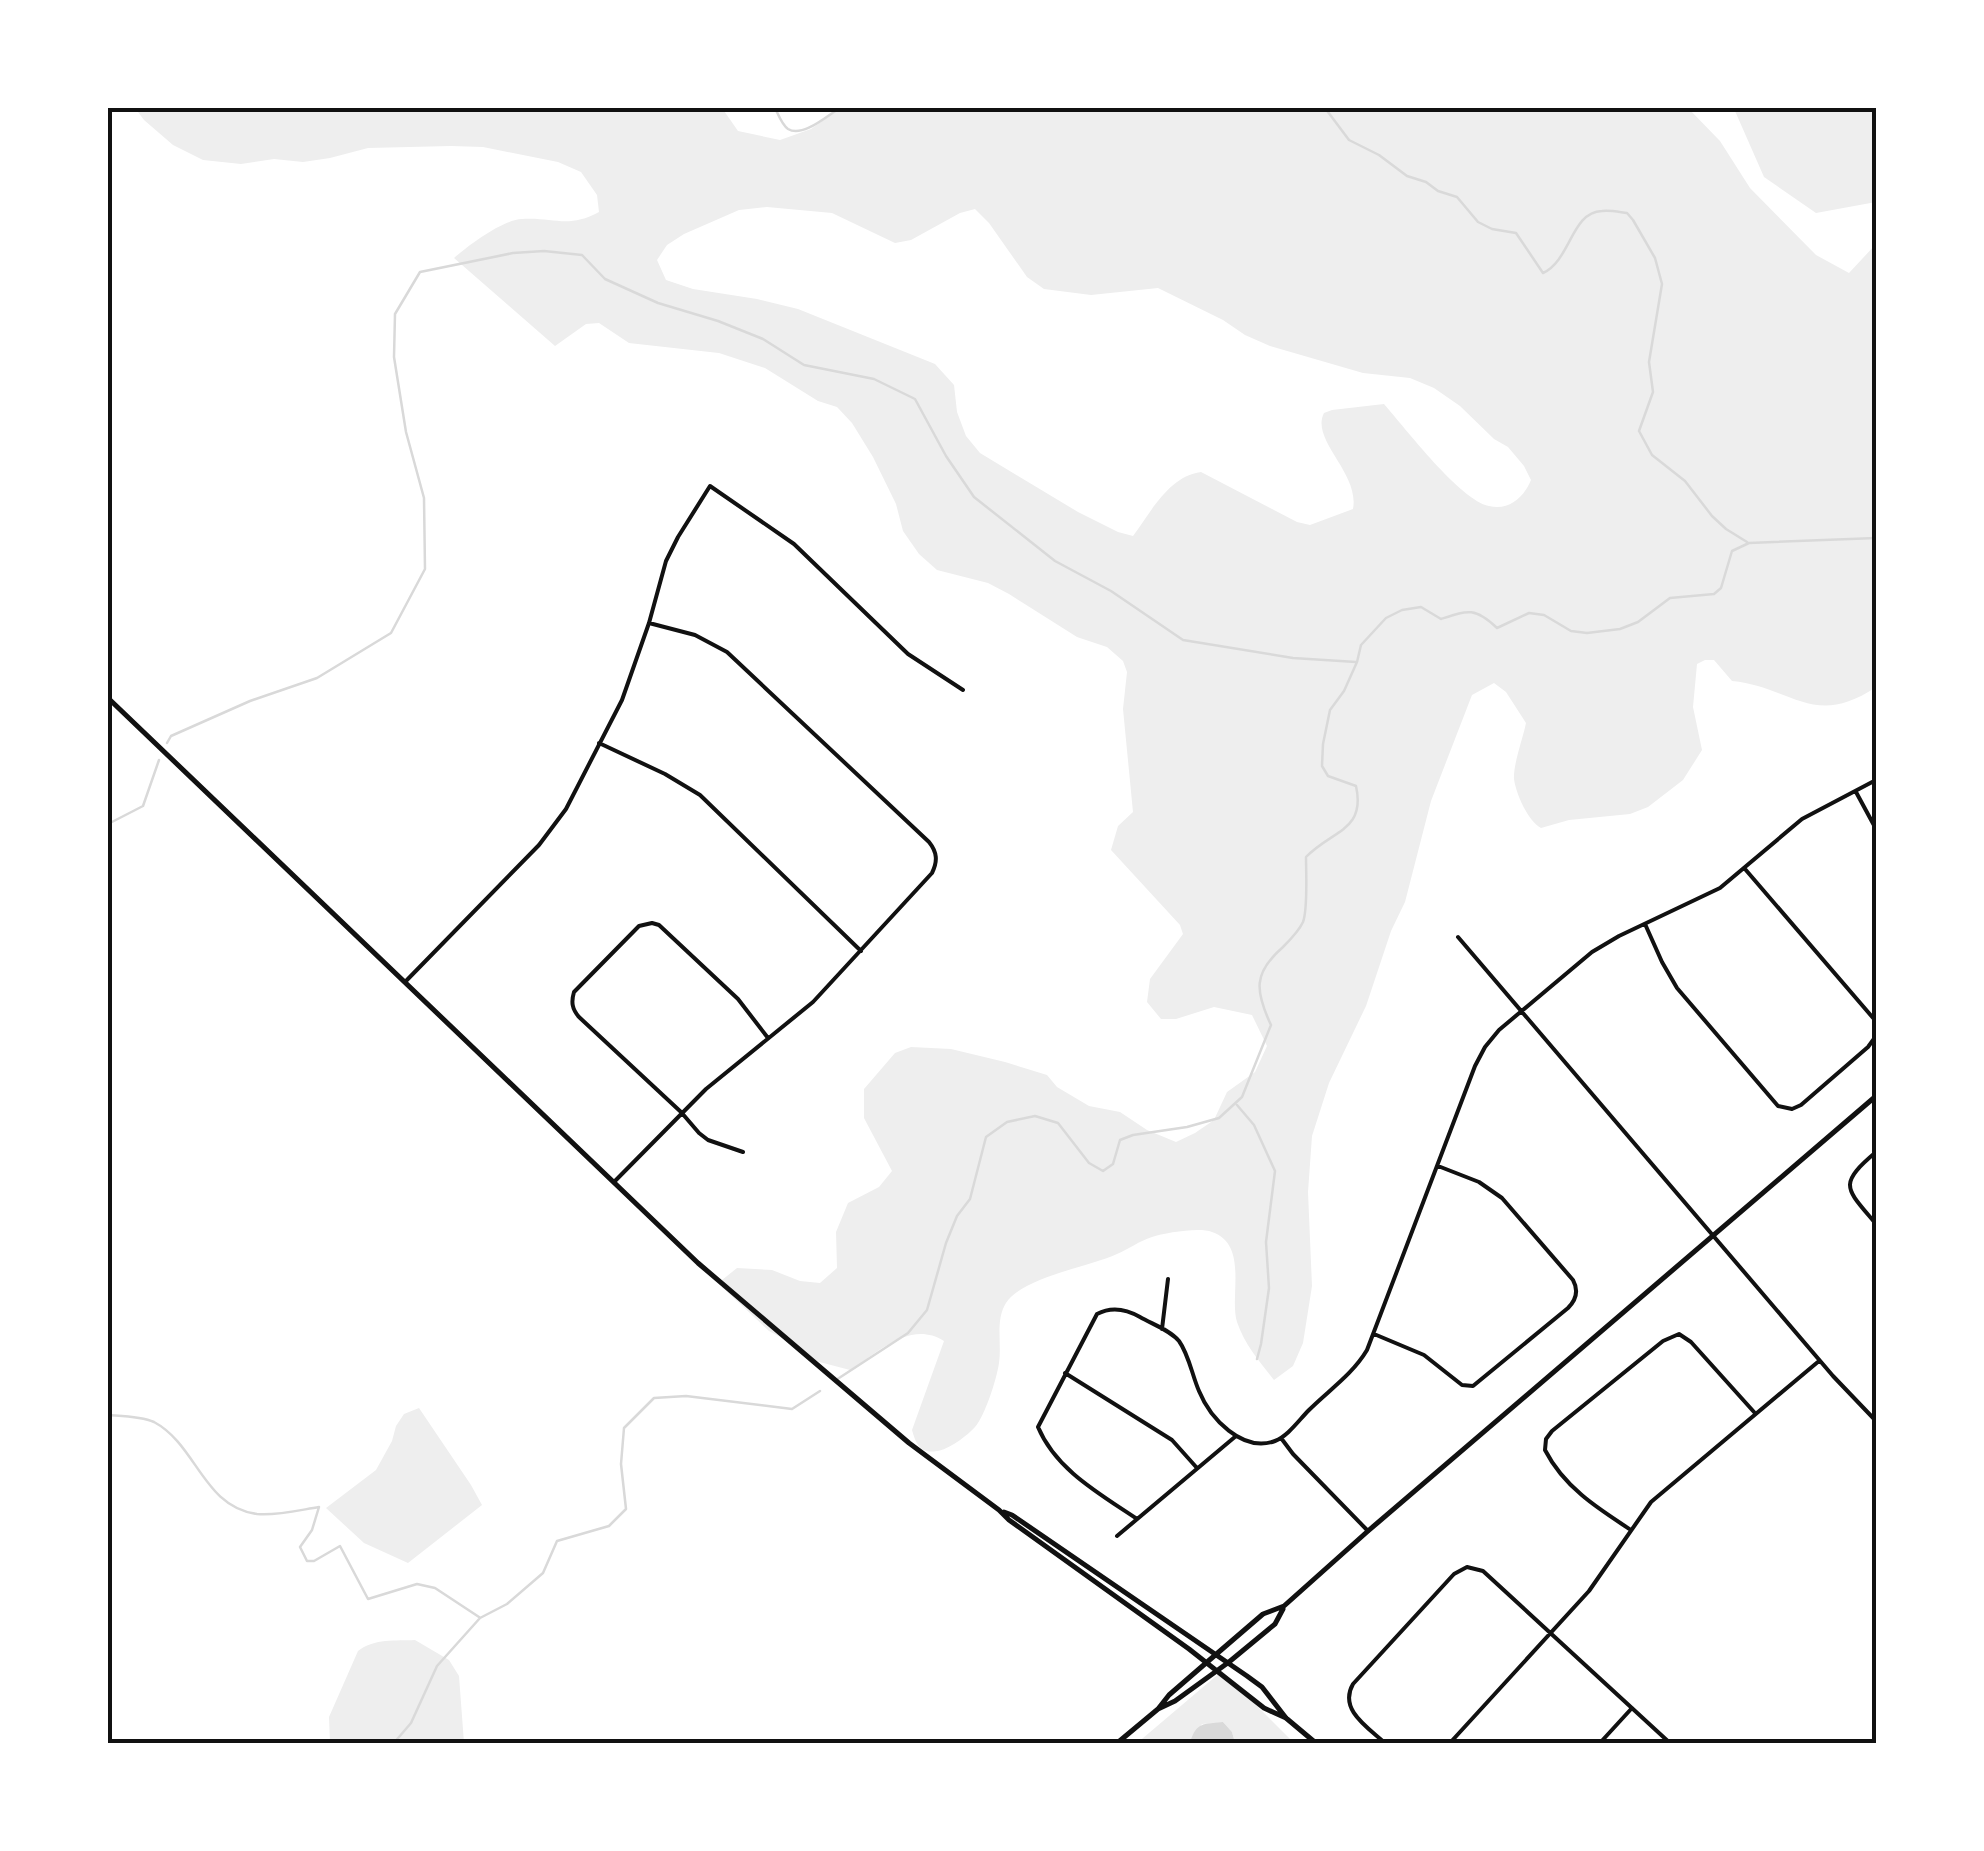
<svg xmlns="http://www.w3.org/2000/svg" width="1984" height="1851" font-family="'Fira Sans',sans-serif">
  <rect width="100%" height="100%" fill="#fff"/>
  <!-- green -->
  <path fill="#eee" fill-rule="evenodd" d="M 135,108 L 722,108 L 738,131 L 780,140 L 811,129 L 841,108 L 1688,108 L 1720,141 L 1750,188 L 1816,255 L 1849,273 L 1876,244 L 1876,687 C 1814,729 1792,687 1732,681 L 1714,660 L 1705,660 L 1697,664 L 1693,707 L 1702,750 L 1683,780 L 1648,807 L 1630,814 L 1569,820 L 1541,828 C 1528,821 1516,794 1514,779 C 1513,765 1523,738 1526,723 L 1506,692 L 1494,683 L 1472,695 L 1431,801 L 1405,902 L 1391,931 L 1366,1006 L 1329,1083 L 1312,1136 L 1308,1192 L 1312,1286 L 1303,1343 L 1293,1366 L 1274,1380 C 1259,1361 1245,1345 1237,1322 C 1229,1296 1249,1245 1212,1232 C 1199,1227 1165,1233 1152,1237 C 1139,1241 1129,1249 1117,1254 C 1089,1267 1023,1277 1006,1303 C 995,1320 1002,1343 999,1363 C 997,1378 985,1416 975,1427 C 967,1436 948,1450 937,1451 C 920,1454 916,1444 912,1430 L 944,1341 C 910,1320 879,1352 850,1370 L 812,1360 L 799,1347 L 769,1331 L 722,1287 L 722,1280 L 737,1268 L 772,1270 L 800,1281 L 820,1283 L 837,1268 L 836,1232 L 848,1203 L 879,1187 L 892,1171 L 864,1118 L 864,1089 L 895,1053 L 911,1047 L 951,1049 L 1005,1062 L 1047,1075 L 1057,1087 L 1089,1106 L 1120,1112 L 1147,1130 L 1176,1142 L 1195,1133 L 1214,1120 L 1227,1092 L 1255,1072 L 1267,1046 L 1252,1015 L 1214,1007 L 1176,1019 L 1161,1019 L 1147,1002 L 1150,979 L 1183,934 L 1180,925 L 1111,850 L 1118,826 L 1133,812 L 1123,709 L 1127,672 L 1123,661 L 1107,647 L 1077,637 L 1009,594 L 988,583 L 937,570 L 919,554 L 903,531 L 896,504 L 873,457 L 852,423 L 837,407 L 818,401 L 765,368 L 719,353 L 629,343 L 599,323 L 586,324 L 555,346 L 454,258 C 469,245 502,220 522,219 C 554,217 568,229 599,212 L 597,195 L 581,172 L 558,162 L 483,147 L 451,146 L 368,148 L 330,158 L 303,162 L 274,159 L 241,164 L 203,160 L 173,145 L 144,120 ZM 767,207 L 832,213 L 895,243 L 911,240 L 960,213 L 975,209 L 989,223 L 1027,277 L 1044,289 L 1091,295 L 1158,288 L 1223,320 L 1245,335 L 1270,346 L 1363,373 L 1410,378 L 1434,388 L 1460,406 L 1494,439 L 1508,447 L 1524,466 L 1531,480 C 1524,497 1509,511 1489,506 C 1460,500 1406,429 1384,404 L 1332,410 L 1324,413 C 1310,440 1360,473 1353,509 L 1310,525 L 1297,522 L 1201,472 C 1169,476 1151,512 1133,536 L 1118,532 L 1078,512 L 980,453 L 966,436 L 957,412 L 954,385 L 935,364 L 798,309 L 757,299 L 693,289 L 666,280 L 657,260 L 667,245 L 684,234 L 739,210 Z
    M 1728,108 L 1876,108 L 1876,202 L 1816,213 L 1764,177 L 1735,111 Z
    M 419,1408 L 471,1485 L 482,1505 L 408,1563 L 364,1543 L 326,1508 L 376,1470 L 392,1441 L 396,1426 L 404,1414 Z
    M 415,1640 L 449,1660 L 459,1676 L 464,1743 L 330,1743 L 329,1717 L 358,1651 C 375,1638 395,1641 415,1640 Z
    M 1222,1671 L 1294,1743 L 1235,1743 L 1232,1732 L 1223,1722 L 1202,1724 L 1190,1743 L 1136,1744 Z"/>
  <!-- water -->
  <path fill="#d9d9d9" d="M 1223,1722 L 1232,1732 L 1235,1743 L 1190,1743 C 1196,1722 1203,1724 1223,1722 Z"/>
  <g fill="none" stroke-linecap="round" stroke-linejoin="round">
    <!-- stream -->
    <path stroke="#d9d9d9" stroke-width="2.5" d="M 775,108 C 778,114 782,125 788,129 C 803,138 828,115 840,108
      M 1325,108 L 1349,140 L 1379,155 L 1407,176 L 1426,182 L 1438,191 L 1457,197 L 1478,222 L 1492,229 L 1516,233 L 1543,273 C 1571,260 1571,212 1602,211 C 1610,210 1619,212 1627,213 L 1633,220 L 1655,258 L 1662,284 L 1649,362 L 1653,392 L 1639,431 L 1652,455 L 1685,481 L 1712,516 L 1726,529 L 1747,542
      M 167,743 L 171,736 L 250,701 L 317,678 L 391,633 L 425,569 L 424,498 L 406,432 L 394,357 L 395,314 L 420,272 L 513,253 L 544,251 L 582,255 L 605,279 L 658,303 L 718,321 L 763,339 L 804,365 L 874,379 L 915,399 L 946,456 L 974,497 L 1055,561 L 1111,591 L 1183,640 L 1293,658 L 1356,662
      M 108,824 L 143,806 L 159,760
      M 1237,1105 L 1254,1125 L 1275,1171 L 1266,1242 L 1269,1288 L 1261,1344 L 1257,1359
      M 836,1380 L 908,1333 L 927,1310 L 946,1243 L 957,1216 L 970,1199 L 986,1137 L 1007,1122 L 1035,1116 L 1058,1123 L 1089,1163 L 1103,1171 L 1113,1164 L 1120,1140 L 1133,1135 L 1187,1127 L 1219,1118 L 1242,1097 L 1271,1025 C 1255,991 1253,973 1283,947 C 1290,940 1299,931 1303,922 C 1308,909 1306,872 1306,857 C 1332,830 1366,831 1356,786 L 1328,776 L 1322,766 L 1323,744 L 1330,710 L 1344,691 L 1357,662 L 1361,645 L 1386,618 L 1402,610 L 1421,607 L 1441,619 C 1468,610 1475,607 1497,628 L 1529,613 L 1544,615 L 1571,631 L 1587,633 L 1620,629 L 1638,622 L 1670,598 L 1714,594 L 1721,588 L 1732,551 L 1749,543 L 1876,538
      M 108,1415 C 122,1416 141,1416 154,1422 C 197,1445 203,1507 257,1514 C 276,1516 300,1510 319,1507 L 312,1530 L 300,1547 L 307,1561 L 314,1561 L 340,1546 L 368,1599 L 417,1584 L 435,1588 L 479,1617
      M 393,1744 L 411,1723 L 437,1666 L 480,1618 L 507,1604 L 543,1573 L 557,1541 L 609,1526 L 626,1509 L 621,1464 L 624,1428 L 654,1398 L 686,1396 L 792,1409 L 820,1391"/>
    <!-- minor -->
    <path stroke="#111" stroke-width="4" d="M 599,743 L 665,774 L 700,795 L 861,951
      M 1856,792 L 1876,829
      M 1745,869 L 1874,1019 L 1876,1027
      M 1645,924 L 1662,962 L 1677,988 L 1778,1106 L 1792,1109 L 1801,1105 L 1868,1047 L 1876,1036
      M 1458,937 L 1833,1376 L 1876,1421
      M 405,982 L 539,845 L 566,809 L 622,700 L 649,623 L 666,561 L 678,537 L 710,486 L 794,544 L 908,654 L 963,690
      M 743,1152 L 708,1140 L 699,1133 L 681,1112 L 579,1017 C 572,1009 571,1002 574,992 L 639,926 L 652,923 L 659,925 L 738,999 L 768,1038
      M 1876,1152 C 1837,1185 1846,1188 1876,1224
      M 614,1182 L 706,1089 L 813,1002 L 932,873 C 938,861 937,852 929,842 L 727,652 L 695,635 L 649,623
      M 1162,1329 L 1168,1279
      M 1374,1334 L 1424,1355 L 1462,1385 L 1473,1386 L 1568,1308 C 1576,1300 1579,1291 1573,1280 L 1502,1198 L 1479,1182 L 1438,1166
      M 1065,1373 L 1172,1440 L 1197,1468
      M 1281,1438 L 1293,1454 L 1368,1531
      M 1137,1519 C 1100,1494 1056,1470 1038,1427 L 1097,1314 C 1112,1306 1126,1309 1140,1317 C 1152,1324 1170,1330 1179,1341 C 1189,1355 1192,1375 1199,1391 C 1210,1418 1242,1453 1275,1441 C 1288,1436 1299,1420 1309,1410 C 1329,1390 1352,1375 1367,1350 L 1475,1066 L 1485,1047 L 1499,1030 L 1592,952 L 1619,936 L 1720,888 L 1802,819 L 1876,780
      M 1631,1530 C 1597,1508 1564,1487 1545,1450 L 1546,1439 L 1552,1431 L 1663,1341 L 1679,1334 L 1691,1342 L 1754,1412
      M 1117,1536 L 1236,1436
      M 1386,1744 C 1369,1728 1338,1710 1353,1684 L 1454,1574 L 1467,1567 L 1483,1571 L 1671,1744
      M 1449,1744 L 1589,1591 L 1651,1502 L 1819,1361
      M 1599,1744 L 1632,1708"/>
    <!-- tertiary -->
    <path stroke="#111" stroke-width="5" d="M 108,698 L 698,1263 L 909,1443 L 999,1510 L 1009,1520 L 1189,1649 L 1264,1708 L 1286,1718
      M 1004,1512 L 1012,1515 L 1247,1676 L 1262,1687 L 1286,1718 L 1317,1744
      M 1158,1709 L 1169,1695 L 1206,1663 L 1263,1614 L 1284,1606 L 1368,1531 L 1876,1096
      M 1116,1744 L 1158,1709 L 1175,1701 L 1229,1662 L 1275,1624 L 1283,1609"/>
  </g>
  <!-- border -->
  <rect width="1984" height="1851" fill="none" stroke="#ffffff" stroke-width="220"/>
  <rect x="110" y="110" width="1764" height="1631" fill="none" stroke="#111" stroke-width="4"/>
</svg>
